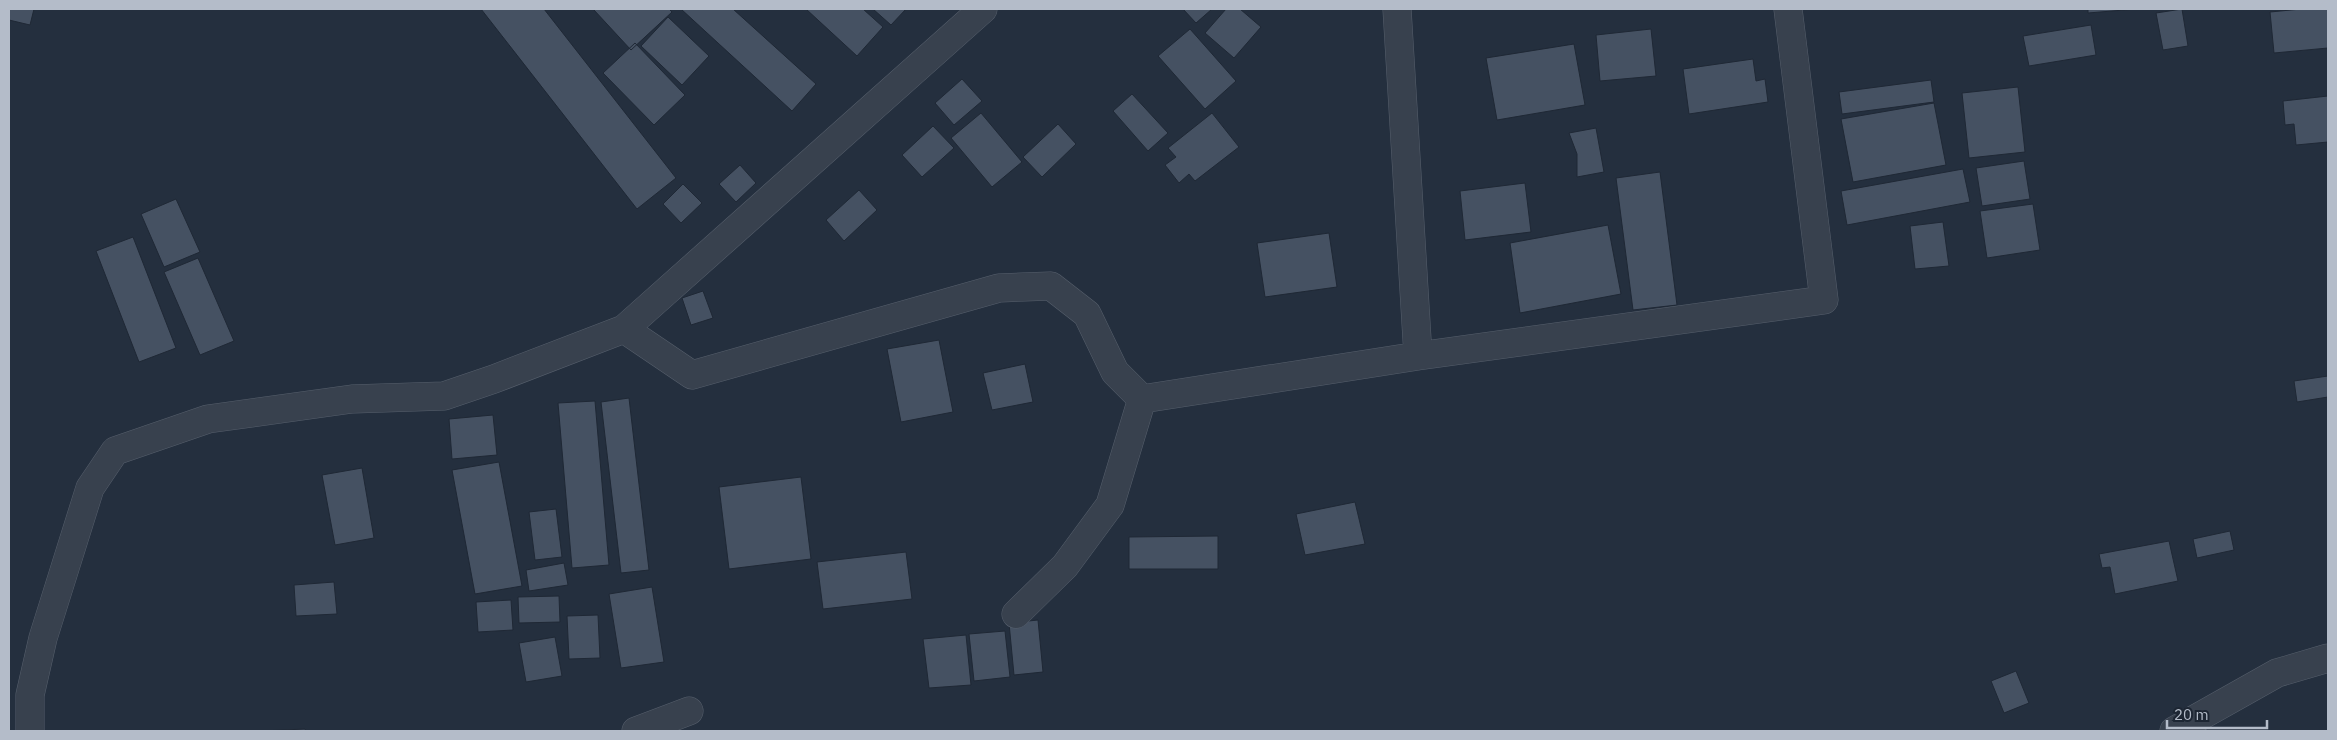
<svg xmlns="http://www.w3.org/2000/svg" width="2337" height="740" font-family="'IBM Plex Sans',sans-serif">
  <rect width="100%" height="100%" fill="#242f3e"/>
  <!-- building -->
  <path fill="#455162" stroke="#1f2835" d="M 9,9 L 34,9 L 30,25 L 9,20 Z
    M 481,9 L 544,9 L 676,178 L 637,209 Z
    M 596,9 L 669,9 L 672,12 L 631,50 L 594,10 Z
    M 681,9 L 733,9 L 816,84 L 792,111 Z
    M 806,9 L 863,9 L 883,27 L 857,56 Z
    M 873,9 L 906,9 L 891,25 Z
    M 1183,9 L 1212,9 L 1196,23 Z
    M 1226,9 L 1240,9 L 1261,27 L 1234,58 L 1205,33 Z
    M 2088,9 L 2136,9 L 2088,13 Z
    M 2182,9 L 2188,46 L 2163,50 L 2156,13 Z
    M 2301,9 L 2328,9 L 2328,48 L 2274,53 L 2270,12 Z
    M 668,17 L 709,56 L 682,85 L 641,46 Z
    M 2091,25 L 2096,55 L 2029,66 L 2023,36 Z
    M 1190,29 L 1236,81 L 1205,109 L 1158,56 Z
    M 1651,29 L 1656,76 L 1600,81 L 1596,35 Z
    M 635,43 L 685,95 L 654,125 L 603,73 Z
    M 1574,44 L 1585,105 L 1497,120 L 1486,58 Z
    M 1753,59 L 1756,81 L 1765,79 L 1768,102 L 1689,114 L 1683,69 Z
    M 962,79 L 982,101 L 954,125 L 935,103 Z
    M 1931,80 L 1934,102 L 1842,114 L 1839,92 Z
    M 2018,87 L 2025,152 L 1969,158 L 1962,93 Z
    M 1132,94 L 1168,133 L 1148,151 L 1113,111 Z
    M 2328,96 L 2328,142 L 2296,145 L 2294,124 L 2285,125 L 2283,101 Z
    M 1934,103 L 1946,165 L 1853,182 L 1841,119 Z
    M 981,113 L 1022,162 L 992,187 L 951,138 Z
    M 1212,113 L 1239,147 L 1195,181 L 1189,174 L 1179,183 L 1165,165 L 1176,157 L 1168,148 Z
    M 1058,124 L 1076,144 L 1042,177 L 1023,157 Z
    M 933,126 L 954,148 L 922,177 L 902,155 Z
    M 1596,128 L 1604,172 L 1577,177 L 1577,154 L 1569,133 Z
    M 2024,161 L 2030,199 L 1982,206 L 1976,168 Z
    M 740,165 L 756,183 L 736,202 L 719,184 Z
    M 1963,169 L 1970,202 L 1847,225 L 1841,191 Z
    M 1660,172 L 1677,305 L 1633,310 L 1616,178 Z
    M 1525,183 L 1531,232 L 1465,240 L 1460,191 Z
    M 683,184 L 702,203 L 681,223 L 663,204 Z
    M 859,190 L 877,210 L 844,241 L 826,220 Z
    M 176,199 L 200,252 L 164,267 L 141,214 Z
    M 2033,204 L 2040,250 L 1987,258 L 1980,211 Z
    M 1943,222 L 1949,266 L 1915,269 L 1910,226 Z
    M 1608,225 L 1621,294 L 1520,313 L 1510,243 Z
    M 1329,233 L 1337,287 L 1265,297 L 1257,243 Z
    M 133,237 L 176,348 L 139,362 L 96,251 Z
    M 198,258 L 234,341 L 200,355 L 164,272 Z
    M 703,291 L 713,318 L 691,325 L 682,298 Z
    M 939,340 L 953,412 L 901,422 L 887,349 Z
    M 1025,364 L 1033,402 L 992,410 L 983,373 Z
    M 2328,376 L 2328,397 L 2297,402 L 2294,381 Z
    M 629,398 L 649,570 L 621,573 L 601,402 Z
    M 595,401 L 609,565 L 572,568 L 558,403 Z
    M 493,415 L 497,455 L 452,459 L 449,419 Z
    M 499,462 L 522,586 L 475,594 L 452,470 Z
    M 362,468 L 374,538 L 335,545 L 322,475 Z
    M 801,477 L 811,559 L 729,569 L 719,487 Z
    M 1355,502 L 1365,544 L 1305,555 L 1296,514 Z
    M 556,509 L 562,557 L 535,560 L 529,512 Z
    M 2230,531 L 2234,550 L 2197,558 L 2193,539 Z
    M 1218,536 L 1218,569 L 1129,569 L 1129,537 Z
    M 2169,541 L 2178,581 L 2115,594 L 2110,567 L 2102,568 L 2099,554 Z
    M 906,552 L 912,599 L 823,609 L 817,562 Z
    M 564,563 L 568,585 L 529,591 L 526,570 Z
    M 334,582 L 337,614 L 296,616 L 294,585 Z
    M 652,587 L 664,662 L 621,668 L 609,594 Z
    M 559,596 L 560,622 L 519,623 L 518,597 Z
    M 511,600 L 513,630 L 478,632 L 476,602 Z
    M 598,615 L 600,658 L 569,659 L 567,616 Z
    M 1038,620 L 1043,672 L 1014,675 L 1009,623 Z
    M 1005,631 L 1010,677 L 974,681 L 969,634 Z
    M 966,635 L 971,685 L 929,688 L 923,639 Z
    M 555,637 L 562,676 L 526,682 L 519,643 Z
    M 2016,671 L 2029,703 L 2004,713 L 1991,681 Z
    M 305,729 L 306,731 L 262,731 Z"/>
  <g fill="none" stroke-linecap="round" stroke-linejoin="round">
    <!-- minor casing -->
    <g stroke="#565f6c" stroke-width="29">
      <path id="minor" d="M 624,329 L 692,375 L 999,288 L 1051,286 L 1087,314 L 1115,372 L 1142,399 L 1418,356 L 1397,9
        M 1418,356 L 1824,300 L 1788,9
        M 1016,614 L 1065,566 L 1110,505 L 1142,399
        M 30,731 L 30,695 L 43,638 L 90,488 L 115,451 L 208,419 L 352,399 L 444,396 L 494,379 L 624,329 L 983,9
        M 636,731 L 689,711
        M 2174,731 L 2277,673 L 2328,658"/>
    </g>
    <!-- minor -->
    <use href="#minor" stroke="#38414e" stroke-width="28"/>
  </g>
  <!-- border -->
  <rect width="2337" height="740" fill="none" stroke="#b4bcc9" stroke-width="20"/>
  <!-- scale -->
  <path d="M2167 720v8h100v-8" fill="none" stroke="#b4bcc9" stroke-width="2.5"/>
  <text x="2174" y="720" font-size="15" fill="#b4bcc9" stroke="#1d2633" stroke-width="4" paint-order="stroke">20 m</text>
</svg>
